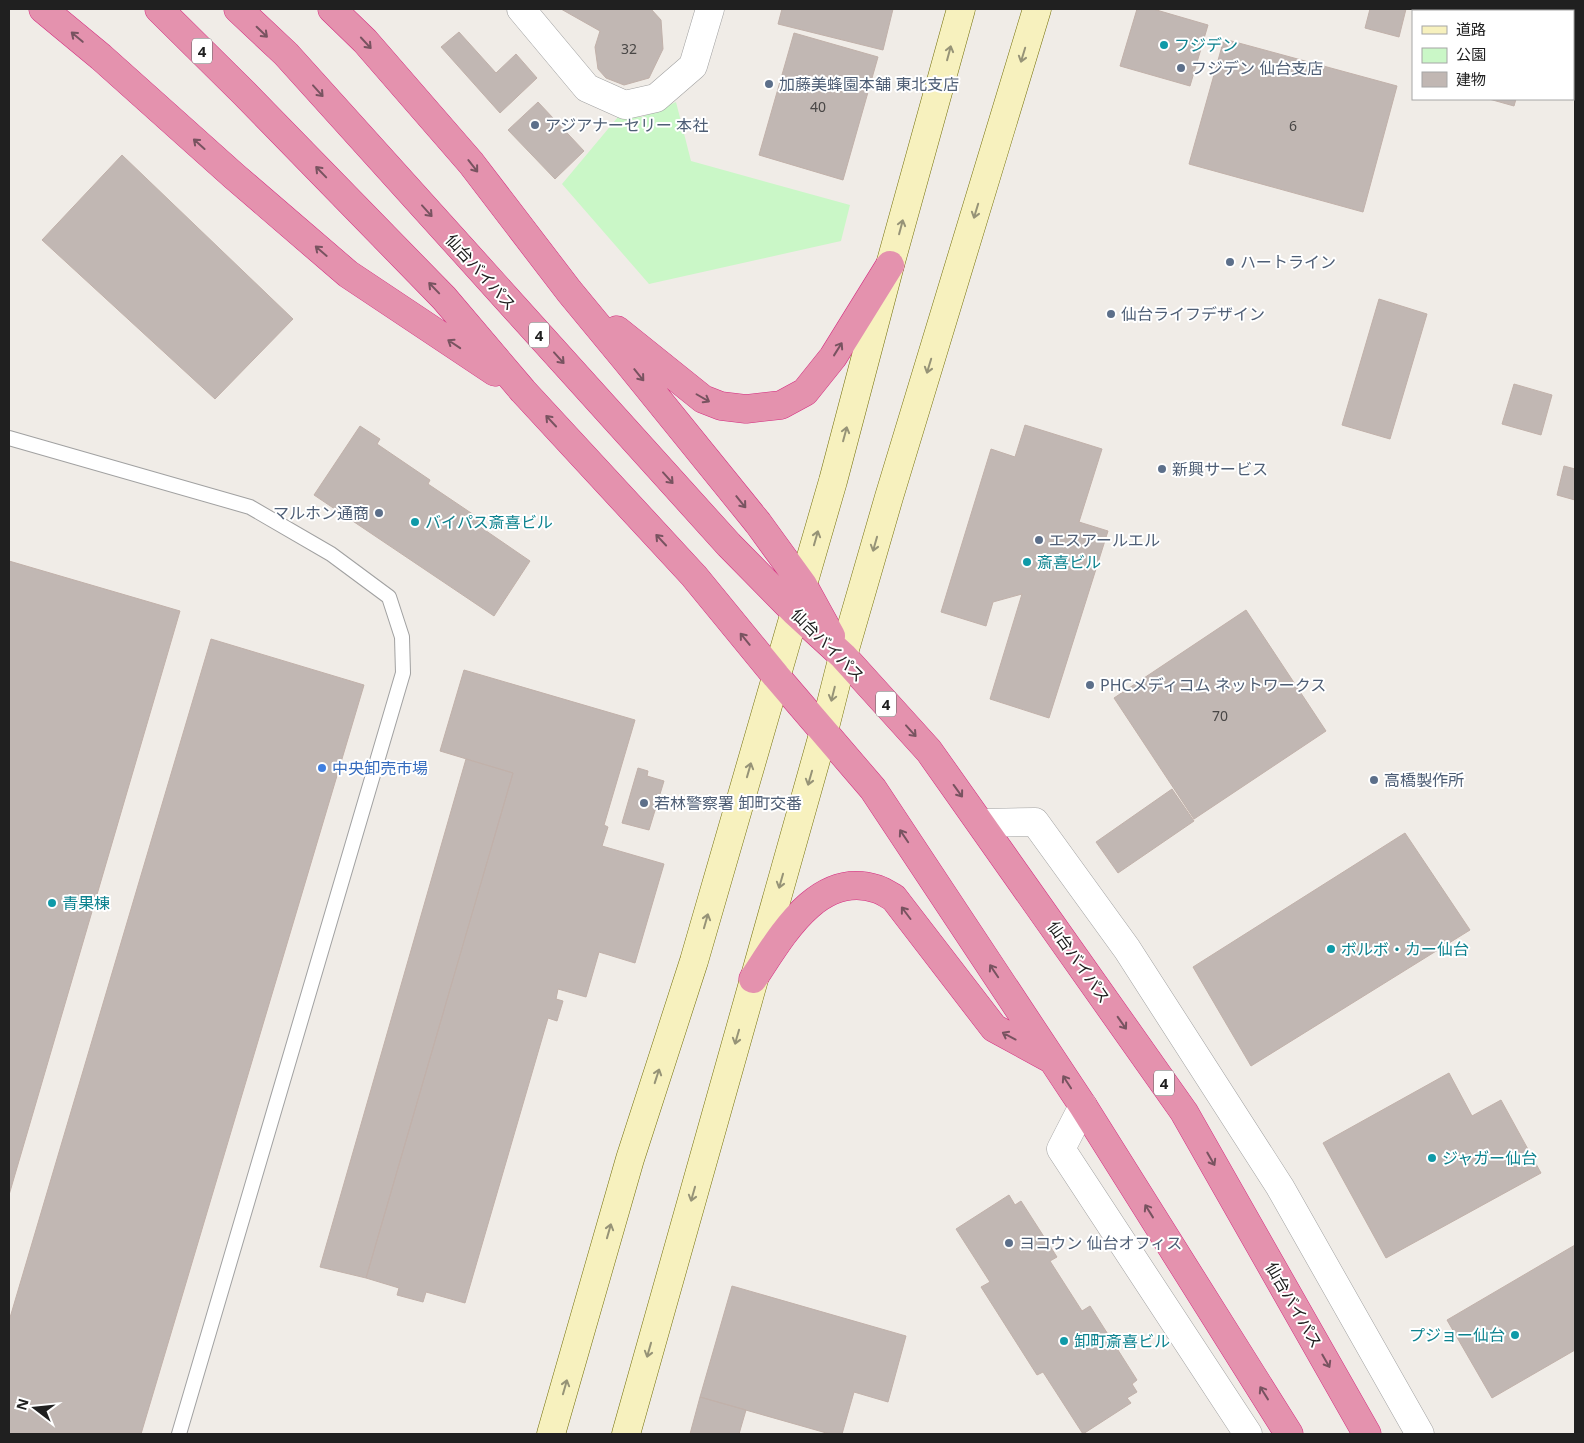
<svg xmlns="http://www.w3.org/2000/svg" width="1584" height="1443" font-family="'Noto Sans','Noto Sans JP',sans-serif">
  <rect width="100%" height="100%" fill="#f0ece7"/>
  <!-- park -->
  <path fill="#caf7c7" d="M 676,102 L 691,161 L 850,205 L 841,241 L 649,284 L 562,184 L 618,117 L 642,117 Z"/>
  <!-- building -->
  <path fill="#c1b7b3" stroke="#c1b1aa" d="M 561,9 L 651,9 L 661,20 L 663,49 L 649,78 L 624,85 L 606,78 L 598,69 L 595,47 L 600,31 Z
    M 782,9 L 893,9 L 883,50 L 778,24 Z
    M 1137,9 L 1153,9 L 1208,25 L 1190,86 L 1120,66 Z
    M 1370,9 L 1406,9 L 1399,37 L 1365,28 Z
    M 1440,9 L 1542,9 L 1541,11 L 1439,11 Z
    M 459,32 L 496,73 L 516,54 L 537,78 L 500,113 L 441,47 Z
    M 794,33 L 878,57 L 843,180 L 759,155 Z
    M 1224,39 L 1397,86 L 1363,212 L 1189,164 Z
    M 1489,99 L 1516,99 L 1514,106 Z
    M 538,102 L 584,151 L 555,179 L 508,130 Z
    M 122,155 L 293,319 L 215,399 L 42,240 Z
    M 1379,299 L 1427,314 L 1390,439 L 1342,425 Z
    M 1514,384 L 1552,395 L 1541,435 L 1502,424 Z
    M 1025,425 L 1102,449 L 1079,522 L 1108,531 L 1049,718 L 990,699 L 1022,594 L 993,602 L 986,626 L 941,612 L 991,449 L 1015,457 Z
    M 360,426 L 380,439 L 377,444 L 430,480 L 428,484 L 480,519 L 476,524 L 530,561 L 494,616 L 314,495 Z
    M 1564,466 L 1575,469 L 1575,500 L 1557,495 Z
    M 9,561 L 180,611 L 9,1195 Z
    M 1246,610 L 1326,731 L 1194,819 L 1114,698 Z
    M 211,639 L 364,685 L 141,1434 L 9,1434 L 9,1321 Z
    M 464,670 L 635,720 L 604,825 L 608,827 L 602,846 L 664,864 L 635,963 L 599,952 L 586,997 L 558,989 L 556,999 L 563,1001 L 557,1021 L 548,1018 L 465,1303 L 426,1292 L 423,1302 L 397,1295 L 399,1288 L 366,1278 L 513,773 L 440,751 Z
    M 466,759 L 513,773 L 366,1278 L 320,1267 Z
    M 638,768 L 648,771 L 647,776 L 664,781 L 649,830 L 622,823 Z
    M 1172,789 L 1194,821 L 1118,873 L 1096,842 Z
    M 1405,833 L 1470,930 L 1251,1066 L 1193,967 Z
    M 1449,1073 L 1472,1116 L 1501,1100 L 1541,1173 L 1386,1258 L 1323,1143 Z
    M 1009,1195 L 1015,1205 L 1021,1201 L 1057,1257 L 1050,1261 L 1082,1311 L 1090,1306 L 1137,1380 L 1132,1384 L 1137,1392 L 1127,1398 L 1131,1403 L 1083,1434 L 1043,1372 L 1037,1375 L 981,1287 L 990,1282 L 956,1229 Z
    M 1575,1245 L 1575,1350 L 1492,1398 L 1447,1320 Z
    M 732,1286 L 906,1336 L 888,1402 L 854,1392 L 842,1434 L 830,1434 L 700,1397 Z
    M 700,1397 L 746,1410 L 739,1434 L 690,1434 Z"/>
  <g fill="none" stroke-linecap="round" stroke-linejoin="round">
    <!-- lane casing -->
    <g stroke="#a1a1a1" stroke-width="16">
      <path id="lane" d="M 9,438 L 250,507 L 331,554 L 389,597 L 402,637 L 403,673 L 179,1434"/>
    </g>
    <!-- street casing -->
    <g stroke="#a1a1a1" stroke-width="29">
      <path id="street" d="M 521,9 L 587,88 L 625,105 L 656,98 L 693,66 L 710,9
        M 981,823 L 1035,822 L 1127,949 L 1280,1187 L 1420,1434
        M 1083,1106 L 1061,1149 L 1248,1434"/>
    </g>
    <!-- secondary casing -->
    <g stroke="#74700a" stroke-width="29">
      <path id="secondary" d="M 551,1434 L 630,1159 L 694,961 L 795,612 L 833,481 L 890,265 L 961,9
        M 626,1434 L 824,731 L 843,656 L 889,497 L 1037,9"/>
    </g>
    <!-- highway casing -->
    <g stroke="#d42e80" stroke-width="29">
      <path id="highway" d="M 43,9 L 101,57 L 234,176 L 348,274 L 495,372
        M 159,9 L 244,93 L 444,298 L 523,391 L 694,576 L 776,676 L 873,789 L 1083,1106 L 1289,1434
        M 238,9 L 286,54 L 729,545 L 795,612 L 843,656 L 929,751 L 1184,1112 L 1367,1434
        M 332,9 L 365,41 L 471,163 L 569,291 L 626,360 L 758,523 L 803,585 L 831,636
        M 617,330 L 703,399 L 721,406 L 746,409 L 781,405 L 805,392 L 833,357 L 890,265
        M 753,979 C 780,939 817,869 877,889 C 883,891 889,895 894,898 L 994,1028 L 1049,1058"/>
    </g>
    <!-- lane -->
    <use href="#lane" stroke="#fff" stroke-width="14"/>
    <!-- street -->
    <use href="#street" stroke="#fff" stroke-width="28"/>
    <!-- secondary -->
    <use href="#secondary" stroke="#f7f1be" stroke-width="28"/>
    <!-- highway -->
    <use href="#highway" stroke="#e492ae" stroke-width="28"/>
  </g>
  <!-- one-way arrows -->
  <defs><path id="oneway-shaft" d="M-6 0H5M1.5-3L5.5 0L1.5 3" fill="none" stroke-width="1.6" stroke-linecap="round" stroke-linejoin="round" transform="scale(1.25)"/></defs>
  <g stroke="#785360">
    <use href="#oneway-shaft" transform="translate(262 32) rotate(44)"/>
    <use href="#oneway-shaft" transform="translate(77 37) rotate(-140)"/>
    <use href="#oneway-shaft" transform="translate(366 43) rotate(47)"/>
    <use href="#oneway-shaft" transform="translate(318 91) rotate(48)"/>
    <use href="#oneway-shaft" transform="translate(199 144) rotate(-138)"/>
    <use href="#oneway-shaft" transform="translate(473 166) rotate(52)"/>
    <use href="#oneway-shaft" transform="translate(321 172) rotate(-134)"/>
    <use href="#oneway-shaft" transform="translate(427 211) rotate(48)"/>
    <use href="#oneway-shaft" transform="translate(321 251) rotate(-139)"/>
    <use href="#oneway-shaft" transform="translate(434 288) rotate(-134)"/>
    <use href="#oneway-shaft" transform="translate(454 344) rotate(-146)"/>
    <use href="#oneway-shaft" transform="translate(838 349) rotate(-58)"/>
    <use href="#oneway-shaft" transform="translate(559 358) rotate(48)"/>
    <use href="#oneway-shaft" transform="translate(639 375) rotate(51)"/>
    <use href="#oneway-shaft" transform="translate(703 398) rotate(30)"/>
    <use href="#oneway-shaft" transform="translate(551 421) rotate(-133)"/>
    <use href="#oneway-shaft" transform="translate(668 478) rotate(48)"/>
    <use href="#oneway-shaft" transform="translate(741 502) rotate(51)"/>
    <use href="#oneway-shaft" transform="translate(661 540) rotate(-133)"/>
    <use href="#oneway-shaft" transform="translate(745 639) rotate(-129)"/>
    <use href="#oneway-shaft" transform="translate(911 731) rotate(48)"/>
    <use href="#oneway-shaft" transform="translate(958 791) rotate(54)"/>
    <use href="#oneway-shaft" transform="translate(904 836) rotate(-124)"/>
    <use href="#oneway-shaft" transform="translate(906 913) rotate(-127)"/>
    <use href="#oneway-shaft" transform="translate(994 971) rotate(-124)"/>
    <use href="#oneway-shaft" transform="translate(1122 1023) rotate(55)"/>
    <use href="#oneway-shaft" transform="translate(1009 1036) rotate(-152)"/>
    <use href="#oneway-shaft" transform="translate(1067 1082) rotate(-123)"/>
    <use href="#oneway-shaft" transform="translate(1211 1159) rotate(60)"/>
    <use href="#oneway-shaft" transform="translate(1149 1211) rotate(-122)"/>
    <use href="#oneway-shaft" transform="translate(1326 1361) rotate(60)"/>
    <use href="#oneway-shaft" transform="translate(1264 1393) rotate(-122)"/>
  </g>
  <g stroke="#969377">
    <use href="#oneway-shaft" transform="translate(949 53) rotate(-75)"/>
    <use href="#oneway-shaft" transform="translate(1023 55) rotate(107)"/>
    <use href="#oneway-shaft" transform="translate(976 211) rotate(107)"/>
    <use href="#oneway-shaft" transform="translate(901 227) rotate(-75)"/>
    <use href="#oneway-shaft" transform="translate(929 366) rotate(107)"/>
    <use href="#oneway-shaft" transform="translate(845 434) rotate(-75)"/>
    <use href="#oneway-shaft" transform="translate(816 538) rotate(-74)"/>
    <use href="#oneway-shaft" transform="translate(875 544) rotate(106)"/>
    <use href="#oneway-shaft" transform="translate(833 694) rotate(104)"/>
    <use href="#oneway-shaft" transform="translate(749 770) rotate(-74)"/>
    <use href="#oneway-shaft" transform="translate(810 778) rotate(106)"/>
    <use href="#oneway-shaft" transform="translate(781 881) rotate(106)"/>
    <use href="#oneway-shaft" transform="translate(706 921) rotate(-74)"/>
    <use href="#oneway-shaft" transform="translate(737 1037) rotate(106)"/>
    <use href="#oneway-shaft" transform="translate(657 1076) rotate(-72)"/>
    <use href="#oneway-shaft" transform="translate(693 1194) rotate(106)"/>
    <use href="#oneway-shaft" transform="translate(609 1231) rotate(-74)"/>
    <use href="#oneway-shaft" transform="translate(649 1350) rotate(106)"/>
    <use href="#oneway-shaft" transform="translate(565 1387) rotate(-74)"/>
  </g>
  <!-- markers -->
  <g fill="#0f9aa8" stroke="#fff" stroke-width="2">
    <circle cx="1164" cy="45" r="5"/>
    <circle cx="415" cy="522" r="5"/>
    <circle cx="1027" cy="562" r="5"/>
    <circle cx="52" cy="903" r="5"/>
    <circle cx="1331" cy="949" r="5"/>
    <circle cx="1432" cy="1158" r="5"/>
    <circle cx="1515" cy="1335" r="5"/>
    <circle cx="1064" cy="1341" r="5"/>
  </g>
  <g fill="#5c6f8a" stroke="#fff" stroke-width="2">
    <circle cx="1181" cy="68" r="5"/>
    <circle cx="769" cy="84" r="5"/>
    <circle cx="535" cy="125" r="5"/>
    <circle cx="1230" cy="262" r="5"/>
    <circle cx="1111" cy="314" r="5"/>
    <circle cx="1162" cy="469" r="5"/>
    <circle cx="379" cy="513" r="5"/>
    <circle cx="1039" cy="540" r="5"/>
    <circle cx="1090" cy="685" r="5"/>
    <circle cx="1374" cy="780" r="5"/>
    <circle cx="644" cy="803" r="5"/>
    <circle cx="1009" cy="1243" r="5"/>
  </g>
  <circle fill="#3f7fe0" stroke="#fff" stroke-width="2" cx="322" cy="768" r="5"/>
  <g text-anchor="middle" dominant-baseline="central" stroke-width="4" stroke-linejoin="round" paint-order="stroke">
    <!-- number labels -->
    <g font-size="14" fill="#484645">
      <text x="629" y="48">32</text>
      <text x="818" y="106">40</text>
      <text x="1293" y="125">6</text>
      <text x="1220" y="715">70</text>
    </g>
    <!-- shield labels -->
    <g fill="#fff" stroke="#636363" stroke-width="1">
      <rect x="192" y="38.5" width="20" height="25" rx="4"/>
      <rect x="529" y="322.5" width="20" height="25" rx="4"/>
      <rect x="876" y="691.5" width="20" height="25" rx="4"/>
      <rect x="1154" y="1070.5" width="20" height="25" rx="4"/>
    </g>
    <g font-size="15" font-weight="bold" fill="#202020">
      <text x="202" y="51">4</text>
      <text x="539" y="335">4</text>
      <text x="886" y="704">4</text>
      <text x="1164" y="1083">4</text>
    </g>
    <!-- culture labels -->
    <g font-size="16" fill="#0d838f" stroke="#fff" text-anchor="start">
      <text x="1174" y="45">フジデン</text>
      <text x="425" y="522">バイパス斎喜ビル</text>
      <text x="1037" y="562">斎喜ビル</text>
      <text x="62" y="903">青果棟</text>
      <text x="1341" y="949">ボルボ・カー仙台</text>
      <text x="1442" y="1158">ジャガー仙台</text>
      <text x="1505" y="1335" text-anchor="end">プジョー仙台</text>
      <text x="1074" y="1341">卸町斎喜ビル</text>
    </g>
    <!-- service labels -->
    <g font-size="16" fill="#4e5e75" stroke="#fff" text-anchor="start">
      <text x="1191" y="68">フジデン 仙台支店</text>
      <text x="779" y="84">加藤美蜂園本舗 東北支店</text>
      <text x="545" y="125">アジアナーセリー 本社</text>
      <text x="1240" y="262">ハートライン</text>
      <text x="1121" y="314">仙台ライフデザイン</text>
      <text x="1172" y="469">新興サービス</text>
      <text x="369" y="513" text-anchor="end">マルホン通商</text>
      <text x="1049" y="540">エスアールエル</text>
      <text x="1100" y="685">PHCメディコム ネットワークス</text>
      <text x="1384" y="780">高橋製作所</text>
      <text x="654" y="803">若林警察署 卸町交番</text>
      <text x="1019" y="1243">ヨコウン 仙台オフィス</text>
    </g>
    <!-- street labels -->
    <g font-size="16" fill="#202020" stroke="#fff">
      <text transform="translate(481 272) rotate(48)">仙台バイパス</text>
      <text transform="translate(828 645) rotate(45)">仙台バイパス</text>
      <text transform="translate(1079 962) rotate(55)">仙台バイパス</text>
      <text transform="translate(1294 1305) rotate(60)">仙台バイパス</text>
    </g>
    <!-- shop labels -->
    <g font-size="16" fill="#366cbe" stroke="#fff" text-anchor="start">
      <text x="332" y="768">中央卸売市場</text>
    </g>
  </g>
  <!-- border -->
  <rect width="1584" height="1443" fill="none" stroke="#202020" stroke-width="20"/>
  <!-- legend -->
  <rect x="1412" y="10" width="162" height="90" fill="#ffffff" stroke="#a6a6a6"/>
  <rect x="1422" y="26" width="25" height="8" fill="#f7f1be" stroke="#a6a6a6"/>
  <text x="1456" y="35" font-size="15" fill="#202020">道路</text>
  <rect x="1422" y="48" width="25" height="15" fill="#caf7c7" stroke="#a6a6a6"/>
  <text x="1456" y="60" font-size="15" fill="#202020">公園</text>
  <rect x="1422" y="72" width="25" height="15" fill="#c1b7b3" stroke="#a6a6a6"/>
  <text x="1456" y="85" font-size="15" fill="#202020">建物</text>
  <!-- north arrow -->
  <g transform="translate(35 1408) rotate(286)" stroke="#ffffff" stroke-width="4" paint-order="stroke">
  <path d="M0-4L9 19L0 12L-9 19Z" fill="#202020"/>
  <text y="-8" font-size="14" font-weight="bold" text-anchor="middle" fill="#202020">N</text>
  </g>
</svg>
